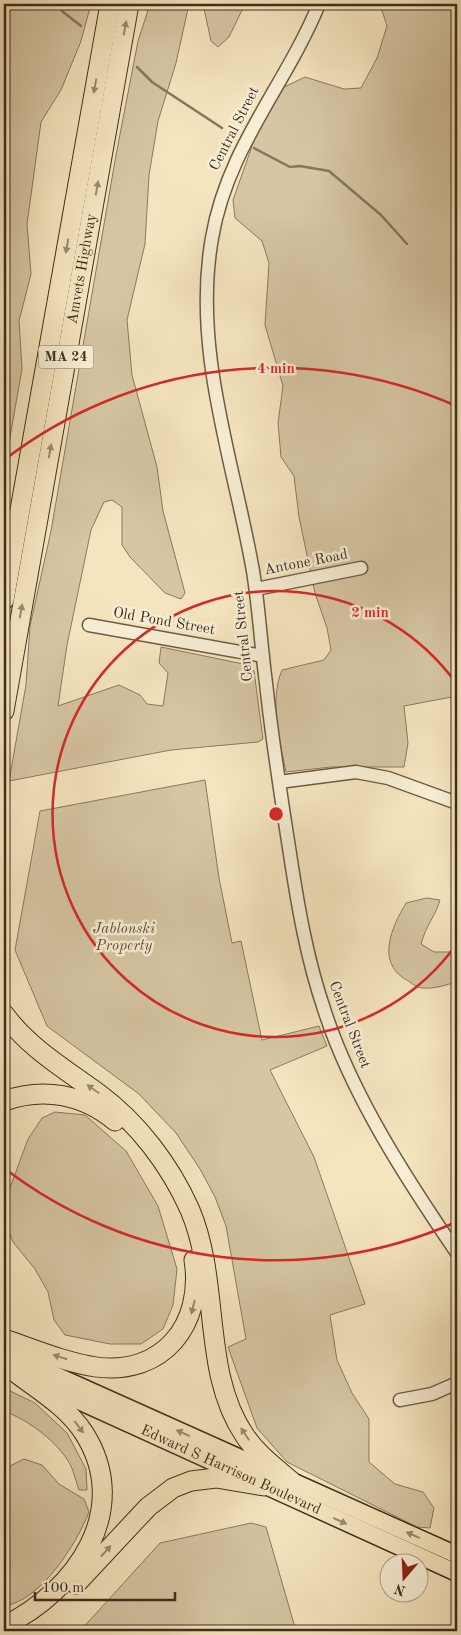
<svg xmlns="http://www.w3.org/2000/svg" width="461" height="1635" font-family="'Old Standard TT',serif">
  <rect width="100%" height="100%" fill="#f5e5bf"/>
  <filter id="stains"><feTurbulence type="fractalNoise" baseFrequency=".004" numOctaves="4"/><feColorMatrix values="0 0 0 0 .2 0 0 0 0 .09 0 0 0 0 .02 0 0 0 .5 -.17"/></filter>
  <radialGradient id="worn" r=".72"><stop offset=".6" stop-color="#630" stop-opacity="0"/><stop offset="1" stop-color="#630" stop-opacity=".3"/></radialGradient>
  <!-- green -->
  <path fill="#d6c6a3" stroke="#8a7a5f" d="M 4,4 L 91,4 L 81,41 L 61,90 L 41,122 L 27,224 L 31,274 L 19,321 L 22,369 L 4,471 Z
    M 150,4 L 189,4 L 176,63 L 158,121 L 149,175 L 145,244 L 127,320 L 132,375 L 157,467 L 163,511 L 185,593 L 181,599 L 165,593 L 130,557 L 122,545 L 122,507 L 112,500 L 104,502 L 91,530 L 67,645 L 58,706 L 119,685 L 140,695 L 147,704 L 163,706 L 168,673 L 159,663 L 161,647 L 248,665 L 254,671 L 263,739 L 258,742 L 171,750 L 9,781 L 26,685 L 30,626 L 51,531 L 116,155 L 138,41 Z
    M 203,4 L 245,4 L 229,37 L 218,47 L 211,41 Z
    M 380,4 L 457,4 L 457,696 L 404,706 L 408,743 L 404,767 L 331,767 L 286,772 C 280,741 269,701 282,670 L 324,660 L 331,650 L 327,628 L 315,593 L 299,517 L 294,476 L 281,457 L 278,423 L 283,386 L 265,325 L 269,263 L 262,241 L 235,218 L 233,200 L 258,129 L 278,90 L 305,77 L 344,89 L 361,88 L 377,58 L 387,26 Z
    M 205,780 L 219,878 L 232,943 L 241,941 L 262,1040 L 319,1026 L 327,1046 L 270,1070 L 314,1157 L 365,1304 L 330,1315 L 337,1360 L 352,1393 L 369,1419 L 369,1462 L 395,1484 L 423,1492 L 434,1508 L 430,1528 L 417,1527 L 287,1462 L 257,1428 L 228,1347 L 246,1339 L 226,1226 L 215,1197 L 200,1169 L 176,1133 L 139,1094 L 47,1026 L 15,950 L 40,811 Z
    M 427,898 L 440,900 C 435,917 426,925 421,944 L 434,952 L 457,952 L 457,982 C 445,985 435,989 423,988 C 416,988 411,982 405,979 C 376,961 392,927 406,903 Z
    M 55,1112 L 85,1115 L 126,1151 L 158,1206 L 177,1269 L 173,1305 L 163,1329 L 141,1344 L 110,1344 L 65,1335 L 54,1320 L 48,1292 L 35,1269 L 13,1242 L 4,1218 L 10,1188 L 28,1139 L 42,1118 Z
    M 4,1388 L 35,1403 L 67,1433 L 86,1469 L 87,1490 L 79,1490 C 76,1482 74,1472 70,1464 C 57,1441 28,1420 4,1411 Z
    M 24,1459 L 42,1465 L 59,1484 L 84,1499 L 89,1512 C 77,1543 41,1601 4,1606 L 4,1585 L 9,1577 L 10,1563 L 4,1558 L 4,1469 Z
    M 251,1523 L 266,1527 L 296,1631 L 80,1631 L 160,1543 Z"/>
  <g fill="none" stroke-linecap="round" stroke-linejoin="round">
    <!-- stream -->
    <path stroke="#87775c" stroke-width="2.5" d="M 62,11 L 81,26
      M 137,67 L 152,82 L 222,128
      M 254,148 L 290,167 L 300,166 L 329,171 L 381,215 L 407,244"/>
    <!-- minor casing -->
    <g stroke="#6c5c44" stroke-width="15">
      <path id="minor" d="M 319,4 C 286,85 227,148 212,238 C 192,350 234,462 253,571 C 259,608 261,646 266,683 C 272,740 281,797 290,854 C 298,907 307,959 324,1009 C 351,1094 407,1180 457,1253
        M 256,589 L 361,568
        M 89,625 L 263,656
        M 279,782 L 356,772 L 388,778 L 457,803
        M 400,1400 L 432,1394 L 457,1383"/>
    </g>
    <!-- major casing -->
    <g stroke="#3e2f1b" stroke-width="19">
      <g id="major">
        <path d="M 4,1352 L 457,1555"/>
        <path id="s1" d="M 4,1367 L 457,1573"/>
      </g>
    </g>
    <!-- highway casing -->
    <g stroke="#3e2f1b" stroke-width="21">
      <g id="highway">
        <path d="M 4,600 L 110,4"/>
        <path id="s2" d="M 4,711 L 129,4"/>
        <path d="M 4,1014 C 30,1049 65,1069 99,1094 C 138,1123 170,1165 190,1210 C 221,1283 201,1372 245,1436 C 257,1454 275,1467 291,1481"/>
        <path d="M 4,1101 C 43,1087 83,1094 115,1121"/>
        <path d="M 4,1339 C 34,1349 64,1362 96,1367 C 163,1376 204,1324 194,1260"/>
        <path d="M 76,1584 L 148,1507 L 173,1488 L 191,1481 L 216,1478 L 264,1486"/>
        <path d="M 4,1626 C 76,1591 133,1510 84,1433 C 67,1407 40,1391 16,1373"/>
      </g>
    </g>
    <!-- minor -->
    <use href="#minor" stroke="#f8eed5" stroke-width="12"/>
    <!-- major -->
    <use href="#major" stroke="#f5e5bf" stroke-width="16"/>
    <!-- highway -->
    <use href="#highway" stroke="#f5e5bf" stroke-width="19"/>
  </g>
  <!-- one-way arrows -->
  <defs><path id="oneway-solid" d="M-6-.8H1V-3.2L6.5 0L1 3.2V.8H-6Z" transform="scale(1.25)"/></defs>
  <g fill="#9a8a6d">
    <use href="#oneway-solid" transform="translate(125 28) rotate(-80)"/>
    <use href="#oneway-solid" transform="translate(95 86) rotate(100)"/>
    <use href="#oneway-solid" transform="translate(97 188) rotate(-80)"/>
    <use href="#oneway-solid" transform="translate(67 246) rotate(100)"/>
    <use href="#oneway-solid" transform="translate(50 451) rotate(-80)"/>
    <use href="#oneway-solid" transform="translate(21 611) rotate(-80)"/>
    <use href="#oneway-solid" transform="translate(93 1089) rotate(-145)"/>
    <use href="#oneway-solid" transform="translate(193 1307) rotate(104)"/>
    <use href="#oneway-solid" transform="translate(60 1357) rotate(-162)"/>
    <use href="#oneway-solid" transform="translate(79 1427) rotate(53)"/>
    <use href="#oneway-solid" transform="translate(183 1433) rotate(-156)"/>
    <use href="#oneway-solid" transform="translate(245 1434) rotate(-124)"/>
    <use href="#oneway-solid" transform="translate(340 1521) rotate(24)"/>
    <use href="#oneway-solid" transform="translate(413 1535) rotate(-156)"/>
    <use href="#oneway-solid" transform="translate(106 1551) rotate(-47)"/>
  </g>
  <!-- distance rings -->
  <g fill="none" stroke="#d62828" stroke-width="2.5">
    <path d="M456 945A223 223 0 1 1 456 683"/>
    <path d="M454 1223A446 446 0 0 1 4 1168M4 460A446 446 0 0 1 454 405"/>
  </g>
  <g text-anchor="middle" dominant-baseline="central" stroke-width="5" stroke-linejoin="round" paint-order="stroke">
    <!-- shield labels -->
    <rect fill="#f8eed5" stroke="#766853" stroke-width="1" x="38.5" y="345.5" width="55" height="23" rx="4"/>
    <g font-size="14" font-weight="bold" fill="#3e2f1b">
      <text x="66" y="357">MA 24</text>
    </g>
    <!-- street labels -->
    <g font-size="15" fill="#3e2f1b" stroke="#f8eed5">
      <text transform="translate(235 129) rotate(-63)">Central Street</text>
      <text stroke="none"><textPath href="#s2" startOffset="449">Amvets Highway</textPath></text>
      <text transform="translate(306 563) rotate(-11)">Antone Road</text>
      <text transform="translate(164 622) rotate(10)">Old Pond Street</text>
      <text transform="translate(244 636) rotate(-96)">Central Street</text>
      <text transform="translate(349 1025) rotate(69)">Central Street</text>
      <text stroke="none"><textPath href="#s1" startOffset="249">Edward S Harrison Boulevard</textPath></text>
    </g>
    <!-- park labels -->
    <g font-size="15" font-style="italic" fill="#5c4d36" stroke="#f8eed5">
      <text x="124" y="929">Jablonski<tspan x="124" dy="17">Property</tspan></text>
    </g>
  </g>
  <circle cx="276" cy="814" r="8" fill="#d62828" stroke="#f8eed5" stroke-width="2.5"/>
  <g font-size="15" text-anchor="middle" font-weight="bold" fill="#d62828" stroke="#f8eed5" stroke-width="5" stroke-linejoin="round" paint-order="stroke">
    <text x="276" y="373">4 min</text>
    <text x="370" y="617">2 min</text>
  </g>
  <!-- margin -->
  <rect width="461" height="1635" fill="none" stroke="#f5e5bf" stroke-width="20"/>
  <rect x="5" y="5" width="451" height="1625" fill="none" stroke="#3e2f1b" stroke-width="2.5"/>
  <rect x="10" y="10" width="441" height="1615" fill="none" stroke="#3e2f1b"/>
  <!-- north arrow -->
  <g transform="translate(404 1578) rotate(199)"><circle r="24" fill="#f8eed5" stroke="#aea28b"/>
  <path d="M0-4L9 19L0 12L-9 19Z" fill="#8f2418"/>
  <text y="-8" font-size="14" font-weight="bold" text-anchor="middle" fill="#3e2f1b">N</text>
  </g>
  <!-- scale -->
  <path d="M35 1592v8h140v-8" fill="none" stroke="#3e2f1b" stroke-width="2.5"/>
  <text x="42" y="1592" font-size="15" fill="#3e2f1b" stroke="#f8eed5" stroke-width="4" paint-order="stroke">100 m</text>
  <rect width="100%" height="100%" filter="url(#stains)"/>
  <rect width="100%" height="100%" fill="url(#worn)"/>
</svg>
